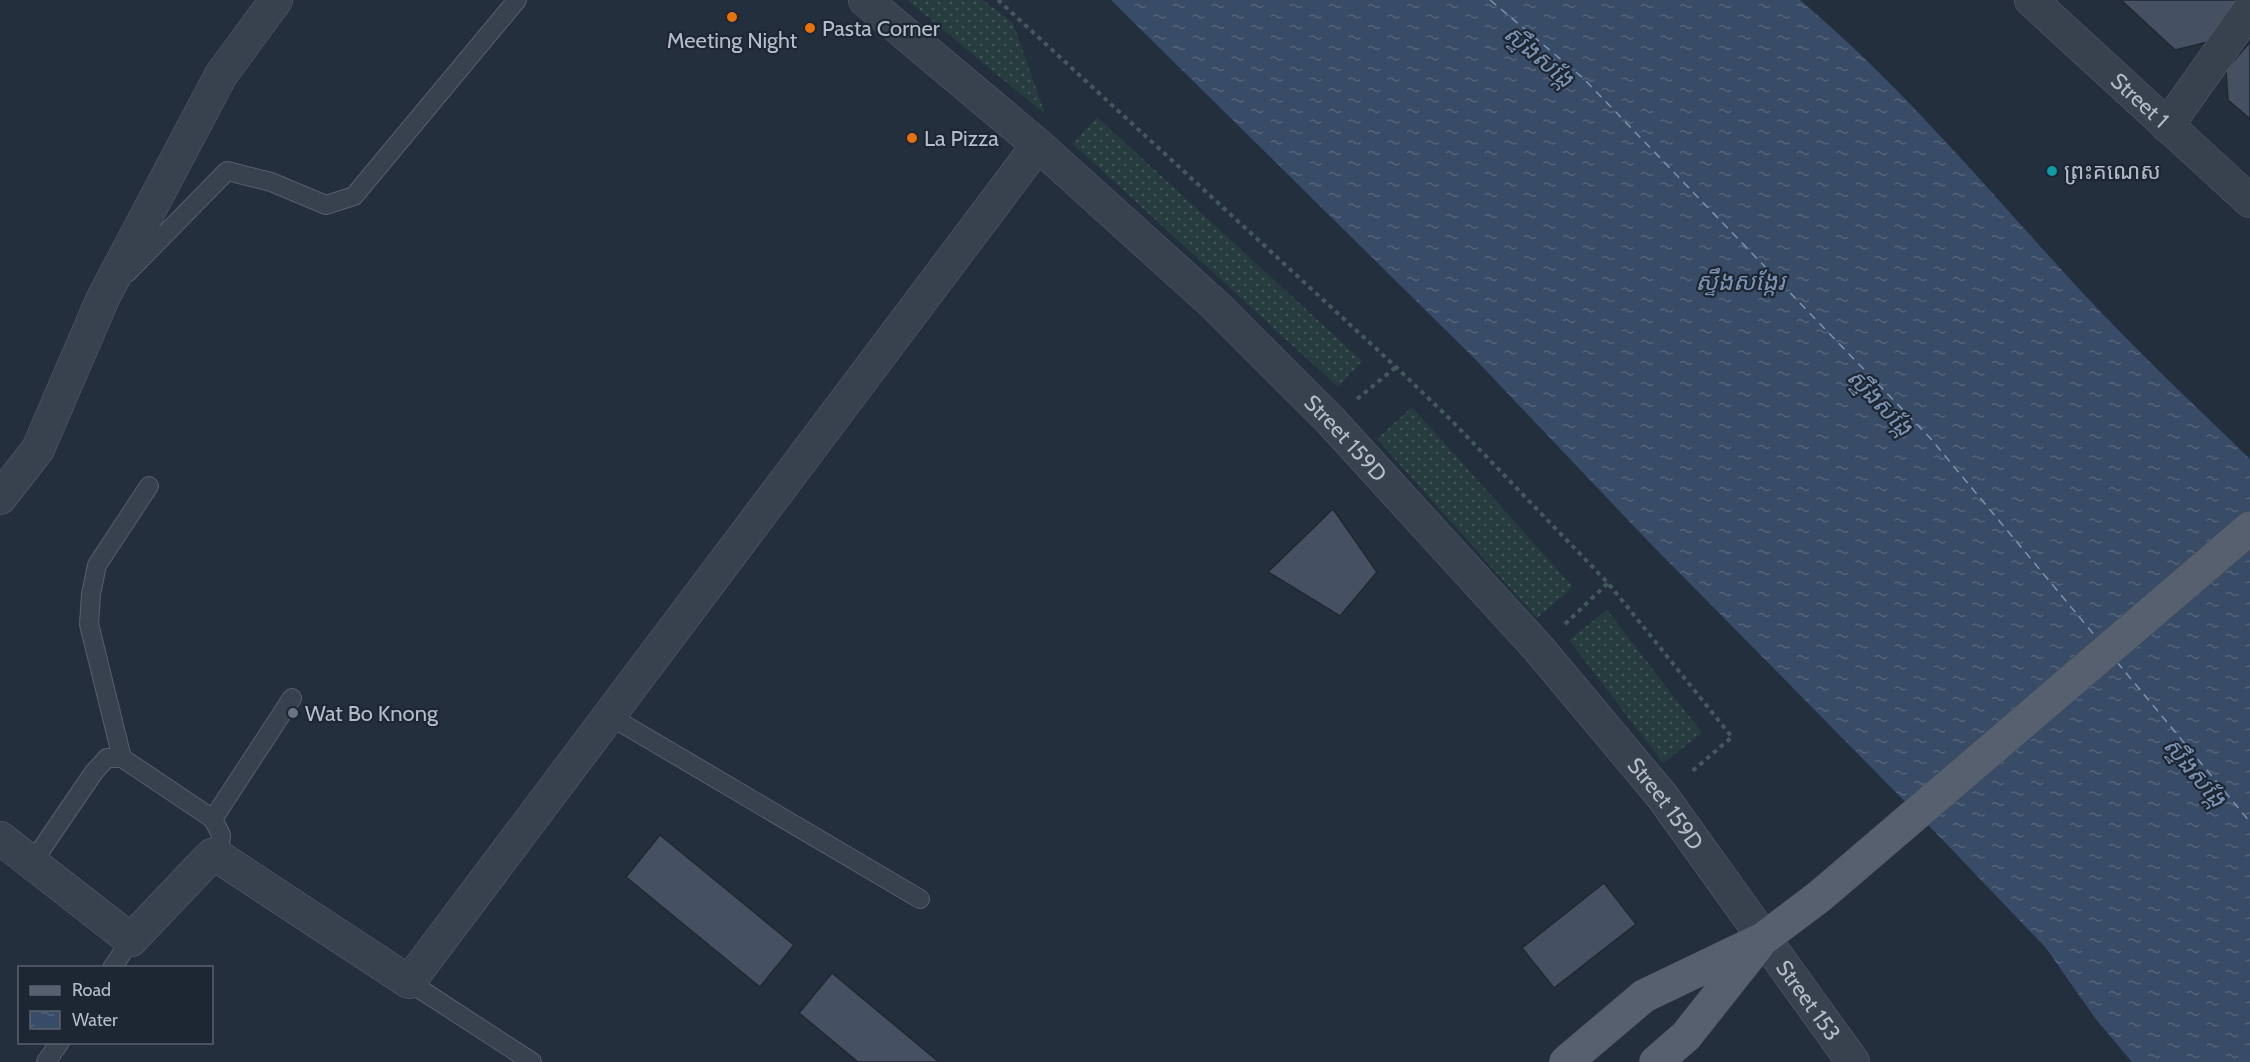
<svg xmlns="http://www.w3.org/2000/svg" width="2250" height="1062" font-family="Cabin,'Noto Sans Khmer',sans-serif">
  <defs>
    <pattern id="grass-dots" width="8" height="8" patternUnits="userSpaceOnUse" patternTransform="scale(1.5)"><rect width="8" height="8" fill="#263c3f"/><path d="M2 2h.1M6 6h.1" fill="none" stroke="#435659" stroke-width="1.8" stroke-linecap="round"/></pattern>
    <pattern id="water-ripples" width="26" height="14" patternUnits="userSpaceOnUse" patternTransform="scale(1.5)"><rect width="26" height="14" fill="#394c67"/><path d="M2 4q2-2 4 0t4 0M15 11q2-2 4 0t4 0" fill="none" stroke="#53647b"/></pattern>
  </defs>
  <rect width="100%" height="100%" fill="#242f3e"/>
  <!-- grass -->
  <path fill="url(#grass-dots)" d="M 907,0 L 983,0 L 1013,23 L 1045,114 Z
    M 1097,117 L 1362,361 L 1338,387 L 1073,144 Z
    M 1412,407 L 1573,587 L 1537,618 L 1377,439 Z
    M 1607,610 L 1702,733 L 1663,763 L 1569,640 Z"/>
  <!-- water -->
  <path fill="url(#water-ripples)" d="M 1111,0 L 1800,0 C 1903,87 1988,190 2079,289 C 2134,348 2192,403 2250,459 L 2250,1062 L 2132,1062 L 2095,1018 L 2046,948 L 1937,834 L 1647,540 L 1476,360 Z"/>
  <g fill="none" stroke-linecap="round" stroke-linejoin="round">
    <!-- ferry -->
    <path stroke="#7c92b1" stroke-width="1.5" stroke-dasharray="8 6" stroke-linecap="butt" d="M 1490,0 L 1583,78 L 1931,439 L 2096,637
      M 2117,662 L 2250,822"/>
  </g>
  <!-- building -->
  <path fill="#455162" stroke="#1f2835" stroke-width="1.5" d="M 2121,0 L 2243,0 L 2208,42 L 2175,50 Z
    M 2250,42 L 2250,119 L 2228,100 L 2226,70 Z
    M 1333,509 L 1377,572 L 1340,616 L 1268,572 Z
    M 660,835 L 794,945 L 760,987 L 626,877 Z
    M 1604,883 L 1636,924 L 1554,988 L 1522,948 Z
    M 832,973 L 939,1062 L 858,1062 L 799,1013 Z"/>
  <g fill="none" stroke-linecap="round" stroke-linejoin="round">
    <!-- service casing -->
    <g stroke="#565f6c" stroke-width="20">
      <path id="service" d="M 127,273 L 227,171 L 271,182 L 326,205 L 354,196 L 517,0
        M 608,715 L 920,899
        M 122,758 L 89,624 L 91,594 L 97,565 L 149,486
        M 213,819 L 292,698
        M 32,863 L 94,772 L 107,758 L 122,758 L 213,819 L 221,835 L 219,857
        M 112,968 L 131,940
        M 409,982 L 532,1062
        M 46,1062 L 60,1042"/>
    </g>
    <!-- minor casing -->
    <g stroke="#565f6c" stroke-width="34">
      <path id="minor" d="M 2167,126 L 2250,9
        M 0,498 L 38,449 L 103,298 L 221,75 L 276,0
        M 0,838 L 131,940 L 205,862 L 212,855 L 219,857 L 409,982 L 1038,145"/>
    </g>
    <!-- tertiary casing -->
    <g stroke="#565f6c" stroke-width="34">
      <g id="tertiary">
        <path id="s1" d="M 865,0 L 1038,145 L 1215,305 L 1331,421 L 1539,649 L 1662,796 L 1853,1062"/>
        <path id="s2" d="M 2031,0 L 2250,201"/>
      </g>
    </g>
    <!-- primary casing -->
    <g stroke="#414a57" stroke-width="34">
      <path id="primary" d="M 1566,1062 L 1644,996 L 1763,939 L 1820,896 L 2250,528
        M 1656,1062 L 1686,1036 L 1758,945"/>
    </g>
    <!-- path -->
    <path stroke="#44595c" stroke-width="4" stroke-dasharray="4.5 4.5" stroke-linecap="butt" d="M 998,0 L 1396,367 L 1452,421 L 1608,583 L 1732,737 L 1690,773
      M 1357,399 L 1396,367
      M 1565,624 L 1608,583"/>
    <!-- service -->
    <use href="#service" stroke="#38414e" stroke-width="18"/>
    <!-- minor -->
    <use href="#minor" stroke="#38414e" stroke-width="33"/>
    <!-- tertiary -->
    <use href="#tertiary" stroke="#38414e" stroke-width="33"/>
    <!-- primary -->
    <use href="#primary" stroke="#56606e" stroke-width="33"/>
  </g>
  <!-- markers -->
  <g fill="#e8710a" stroke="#1d2633" stroke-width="2">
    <circle cx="732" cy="17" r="6"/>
    <circle cx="810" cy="28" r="6"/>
    <circle cx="912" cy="138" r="6"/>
  </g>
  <circle fill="#0f9aa8" stroke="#1d2633" stroke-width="2" cx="2052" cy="171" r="6"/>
  <circle fill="#6b7280" stroke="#1d2633" stroke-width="2" cx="293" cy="713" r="6"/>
  <g text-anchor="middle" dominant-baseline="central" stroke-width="4.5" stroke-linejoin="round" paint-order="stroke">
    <!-- poi labels -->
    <g font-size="22" fill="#b4bcc9" stroke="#1d2633" text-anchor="start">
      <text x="822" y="28">Pasta Corner</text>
      <text x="732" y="40" text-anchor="middle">Meeting Night</text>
      <text x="924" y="138">La Pizza</text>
      <text x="2064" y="171">ព្រះគណេស</text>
      <text x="305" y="713">Wat Bo Knong</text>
    </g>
    <!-- street labels -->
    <g font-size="22" fill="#b4bcc9" stroke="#1d2633">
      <text stroke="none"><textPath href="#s2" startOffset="148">Street 1</textPath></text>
      <text stroke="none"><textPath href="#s1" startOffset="651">Street 159D</textPath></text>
      <text stroke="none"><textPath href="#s1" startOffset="1137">Street 159D</textPath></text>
      <text stroke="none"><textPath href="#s1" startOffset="1380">Street 153</textPath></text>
    </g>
    <!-- water labels -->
    <g font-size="24" font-style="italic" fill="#7c92b1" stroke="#1d2633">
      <text transform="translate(1539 56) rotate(40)">ស្ទឹងសង្កែ</text>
      <text x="1740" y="281">ស្ទឹងសង្កែរ</text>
      <text transform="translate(1880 402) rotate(46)">ស្ទឹងសង្កែ</text>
      <text transform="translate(2195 772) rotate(50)">ស្ទឹងសង្កែ</text>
    </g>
  </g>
  <!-- legend -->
  <rect x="18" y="966" width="195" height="78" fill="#1d2633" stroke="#59626f" stroke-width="1.5"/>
  <rect x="30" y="986" width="30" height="9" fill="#56606e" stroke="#59626f" stroke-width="1.5"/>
  <text x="72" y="996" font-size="18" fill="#b4bcc9">Road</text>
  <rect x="30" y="1011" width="30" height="18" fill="url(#water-ripples)" stroke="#59626f" stroke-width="1.5"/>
  <text x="72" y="1026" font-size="18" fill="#b4bcc9">Water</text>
</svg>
